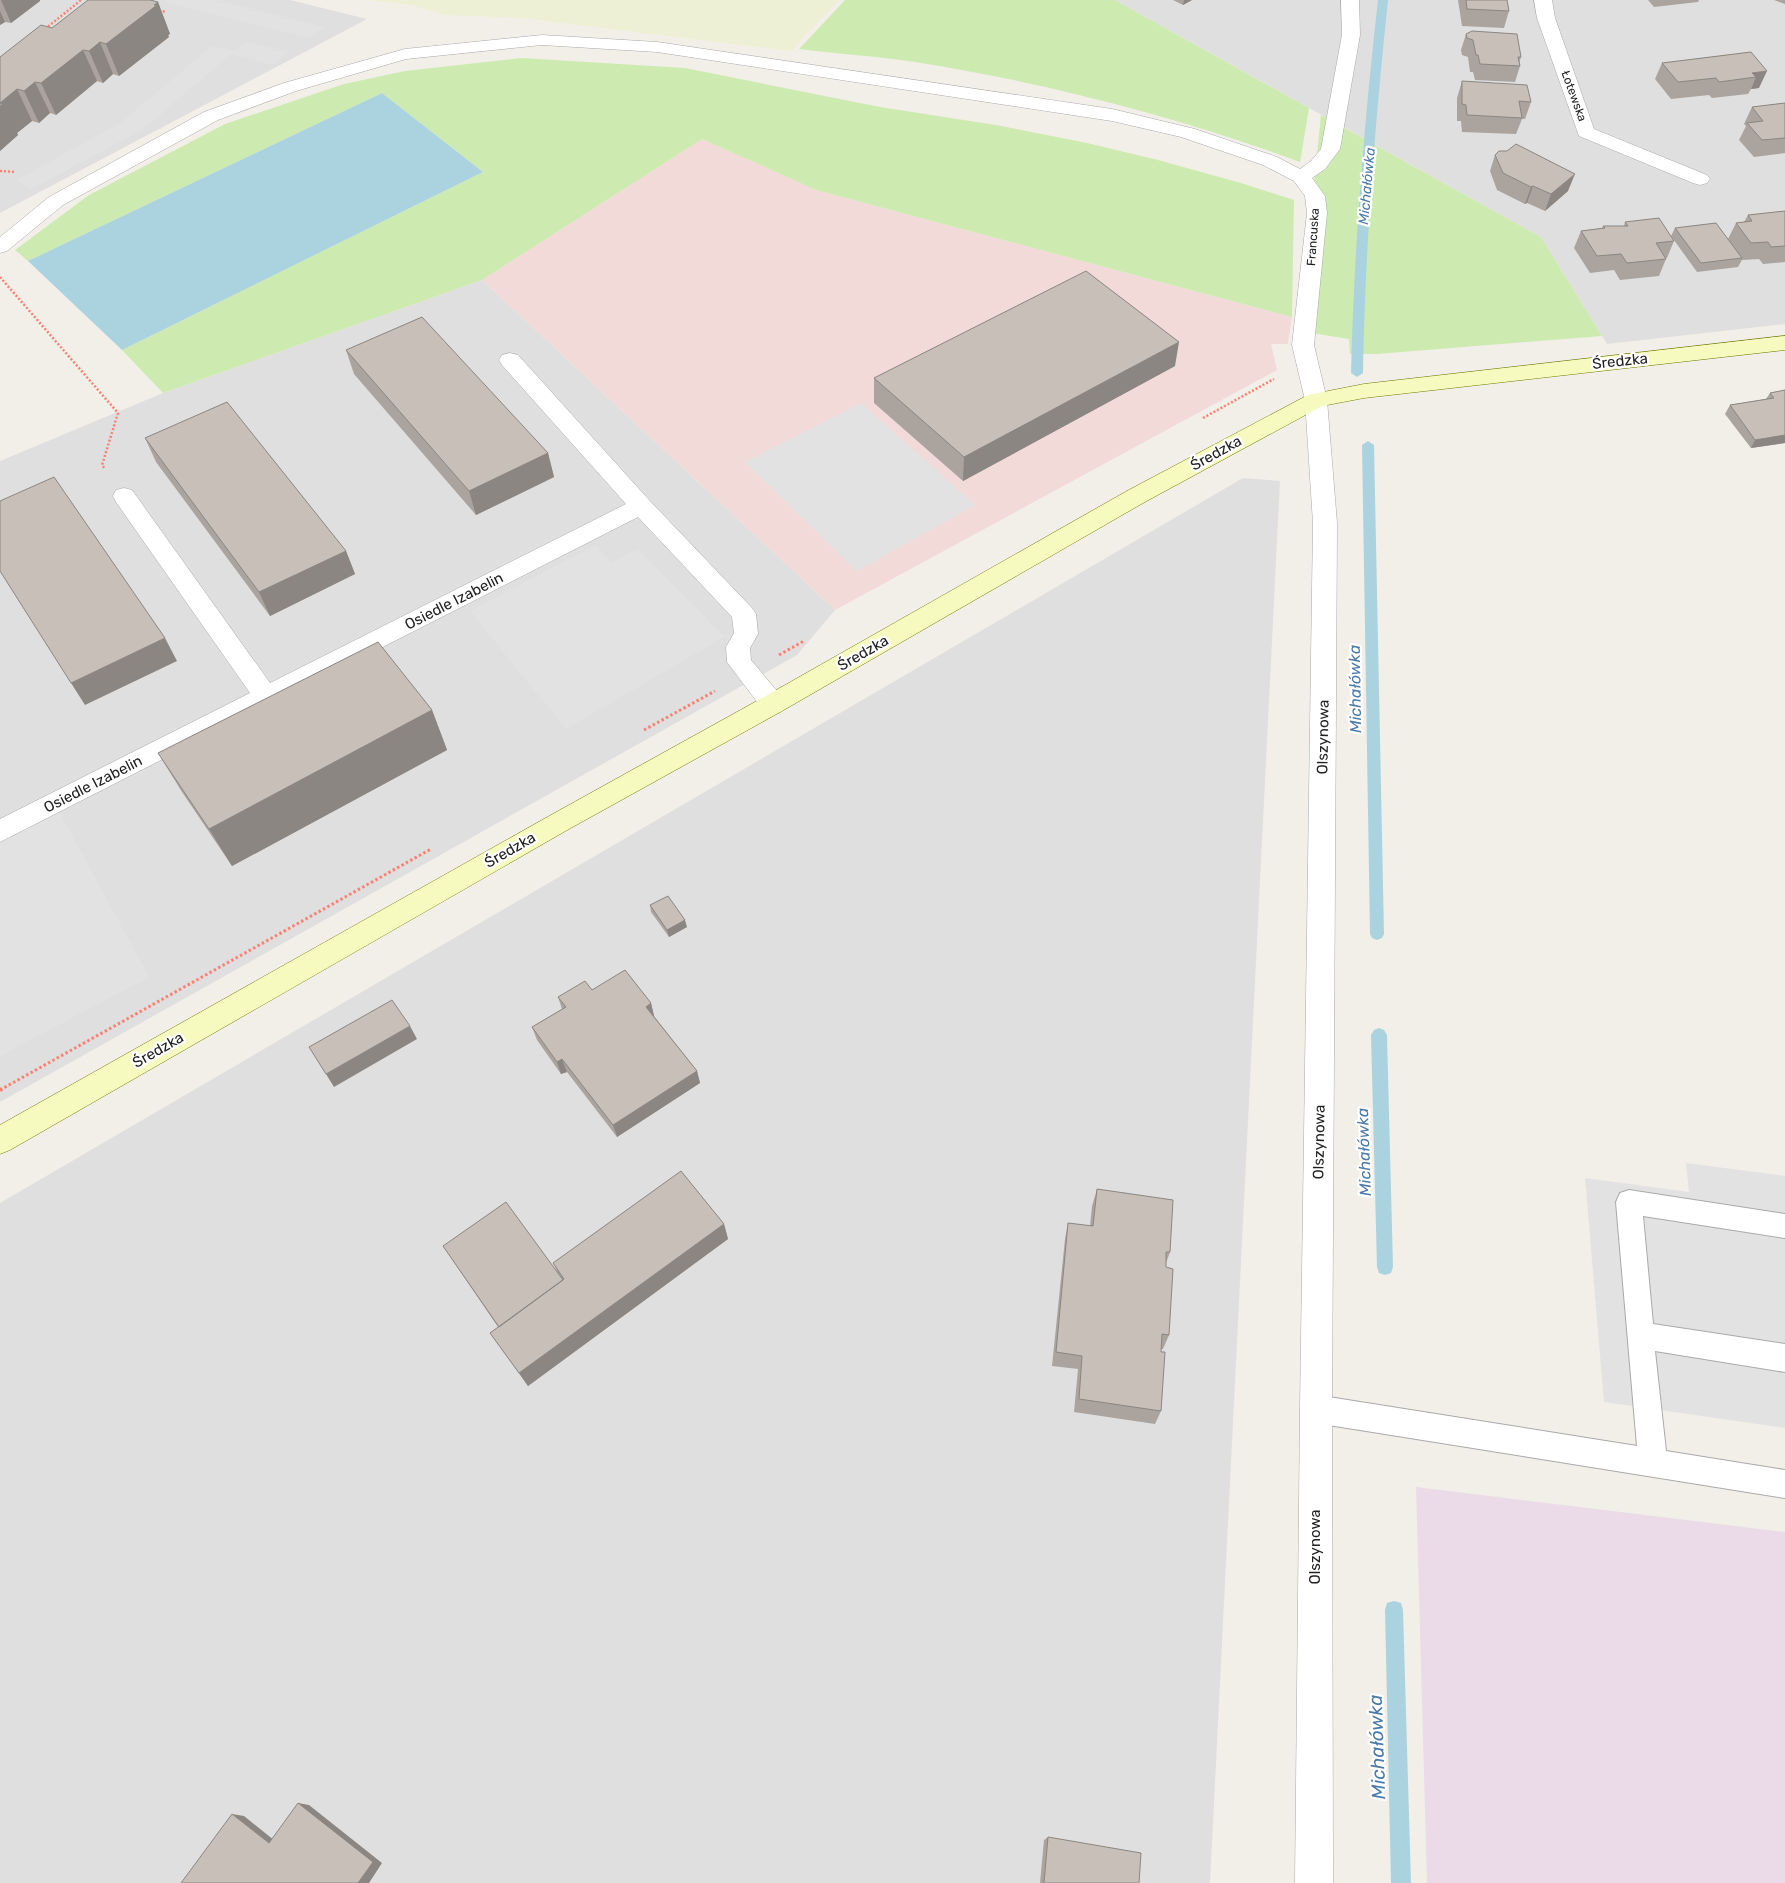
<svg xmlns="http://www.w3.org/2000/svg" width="1785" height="1883" font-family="Rubik,sans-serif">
  <rect width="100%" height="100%" fill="#f2efe9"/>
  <!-- residential -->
  <path fill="#e0dfdf" d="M 0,0 L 290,0 L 367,19 L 0,213 Z
    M 1115,0 L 1785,0 L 1785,324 L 1607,344 L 1541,237 Z
    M 482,280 L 835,610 L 797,655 L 0,1102 L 0,461 L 163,393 Z
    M 1243,478 L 1280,481 L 1210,1883 L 0,1883 L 0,1203 Z"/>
  <!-- commercial -->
  <path fill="#f2dad9" d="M 702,139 L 816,190 L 1292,317 L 1288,344 L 1271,344 L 1277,370 L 835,610 L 482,280 Z"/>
  <!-- industrial -->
  <path fill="#ebdbe8" d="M 1416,1487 L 1785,1532 L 1785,1883 L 1427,1883 Z"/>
  <!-- farmland -->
  <path fill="#eef0d5" d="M 368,0 L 839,0 L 791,51 L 520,18 L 444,15 L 411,5 Z"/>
  <!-- grass -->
  <path fill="#cdebb0" d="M 845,0 L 1115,0 L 1309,108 L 1300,162 C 1176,116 1046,83 915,62 C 877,56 837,54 799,49 Z
    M 522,58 L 685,68 L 880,107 L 996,125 L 1087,143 L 1158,160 L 1241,183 L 1294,200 L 1292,317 L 816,190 L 702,139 L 482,280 L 163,393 L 122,350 L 483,172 L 382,93 L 28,261 L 15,250 L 89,195 L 225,124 L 344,84 L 405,71 Z
    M 1321,115 L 1541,237 L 1602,336 L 1377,354 L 1350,354 L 1349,339 L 1311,333 L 1313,193 Z"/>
  <!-- parking -->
  <path fill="#e2e2e2" d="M 167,0 L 216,0 L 324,27 L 310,38 L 164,2 Z
    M 245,41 L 288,52 L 273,65 L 231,54 L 142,130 L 31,189 L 17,180 L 120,123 L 212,46 L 235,51 Z
    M 861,403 L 975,505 L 857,571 L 745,462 Z
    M 596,545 L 611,563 L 638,549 L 724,637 L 566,729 L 470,611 Z
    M 56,806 L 149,977 L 0,1056 L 0,833 Z
    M 1686,1163 L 1785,1176 L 1785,1428 L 1604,1402 L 1585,1178 L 1689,1192 Z"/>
  <!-- water -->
  <path fill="#aad3df" d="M 382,93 L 483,172 L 122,350 L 28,261 Z"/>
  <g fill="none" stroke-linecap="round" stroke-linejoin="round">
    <!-- stream -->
    <path fill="#aad3df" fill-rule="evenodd" d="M 1378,0 L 1388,0 C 1375,124 1365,248 1363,373 L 1357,377 L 1351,373 C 1354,248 1364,124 1378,0 Z
      M 1368,441 L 1374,445 L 1384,934 L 1382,938 L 1377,940 L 1372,938 L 1370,934 L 1362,445 Z
      M 1379,1028 L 1384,1030 L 1387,1035 L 1393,1267 L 1391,1273 L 1385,1275 L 1379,1273 L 1377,1267 L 1371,1035 L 1374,1030 Z
      M 1394,1601 L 1401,1603 L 1403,1610 L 1411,1883 L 1391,1883 L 1385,1610 L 1387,1603 Z"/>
    <!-- lane casing -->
    <g stroke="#a9a9a9" stroke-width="2">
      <path id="lane" d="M 1629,1190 L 1785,1214 L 1785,1238 L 1643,1216 L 1653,1324 L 1785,1344 L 1785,1372 L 1655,1351 L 1666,1451 L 1785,1470 L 1785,1498 L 1316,1423 L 1306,1419 L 1302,1409 L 1306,1399 L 1316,1395 L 1637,1446 L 1616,1202 L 1620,1193 Z"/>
    </g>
    <!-- street casing -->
    <g stroke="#a9a9a9" stroke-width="1">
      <path id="street" d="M 1341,0 L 1359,0 L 1360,35 L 1340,149 L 1325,169 L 1312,178 L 1325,196 L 1327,213 L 1314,345 L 1327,400 L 1337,523 L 1332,1409 L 1333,1883 L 1295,1883 L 1300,1409 L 1313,523 L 1305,400 L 1292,345 L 1307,213 L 1305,196 L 1294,181 L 1263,165 L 1181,137 L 1112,121 L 657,52 L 542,45 L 406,59 L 296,91 L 218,120 L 63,205 L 7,251 L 0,253 L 0,237 L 49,197 L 204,112 L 284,83 L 405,49 L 542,35 L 657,42 L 1112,109 L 1195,129 L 1277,157 L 1300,169 L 1311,161 L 1321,149 L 1342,35 Z
        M 1534,0 L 1552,0 L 1555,18 L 1594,129 L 1707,175 L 1710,179 L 1707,183 L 1700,185 L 1693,183 L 1579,136 L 1537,18 Z
        M 510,353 L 518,355 L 649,500 L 752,608 L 756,614 L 758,634 L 750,648 L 751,660 L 782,697 L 785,704 L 782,711 L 773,714 L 764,711 L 727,662 L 726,647 L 734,633 L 732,617 L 638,517 L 0,842 L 0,819 L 250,693 L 116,502 L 113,496 L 116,490 L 124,488 L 132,490 L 270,683 L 626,504 L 502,365 L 499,360 L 502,355 Z"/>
    </g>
    <!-- secondary casing -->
    <g stroke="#707d05" stroke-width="1">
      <path id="secondary" d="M 1785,336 L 1785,350 L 1364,398 L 1322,406 L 1143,503 L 782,711 L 569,829 L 10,1150 L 0,1154 L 0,1125 L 551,815 L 764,697 L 1127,491 L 1308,395 L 1364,384 Z"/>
    </g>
    <!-- path-far2 -->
    <path stroke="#fa8072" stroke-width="2.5" stroke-dasharray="2 2" stroke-linecap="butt" d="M 159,13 L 165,11
      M 45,29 L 81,0
      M 0,171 L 16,172
      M 0,277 L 118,413 L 102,465 L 105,469
      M 1203,418 L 1274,379"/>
    <!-- path-far1 -->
    <path stroke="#fa8072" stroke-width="3" stroke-dasharray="2.5 2.5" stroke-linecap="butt" d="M 779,655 L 804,641
      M 644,730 L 715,691
      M 0,1090 L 431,849"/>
    <!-- path -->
    <path stroke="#fa8072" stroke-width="4" stroke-dasharray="3 3" stroke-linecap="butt" d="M 0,1090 L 2,1089"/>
    <!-- lane -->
    <use href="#lane" fill="#fff" fill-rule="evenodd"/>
    <!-- street -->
    <use href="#street" fill="#fff" fill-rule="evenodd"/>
    <!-- secondary -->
    <use href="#secondary" fill="#f7fabf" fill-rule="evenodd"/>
  </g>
  <!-- wall -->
  <path fill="#aba49e" d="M 0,0 L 40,0 L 40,1 L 11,23 L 5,22 L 0,25 Z
    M 1173,0 L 1192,0 L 1183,5 Z
    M 1458,0 L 1507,0 L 1509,11 L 1504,28 L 1462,26 Z
    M 1648,0 L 1699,0 L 1698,2 L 1654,7 Z
    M 1774,0 L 1785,0 L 1785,4 Z
    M 158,2 L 170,34 L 168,35 L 169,37 L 119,76 L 113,74 L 103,83 L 97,81 L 56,115 L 50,113 L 39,123 L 32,121 L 17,133 L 18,135 L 0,151 L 0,57 L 52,28 Z
    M 1466,34 L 1521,57 L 1519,63 L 1520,66 L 1515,82 L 1475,80 L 1473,72 L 1470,72 L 1468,57 L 1462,55 L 1461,50 Z
    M 1751,52 L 1759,88 L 1751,89 L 1748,94 L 1712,98 L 1709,95 L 1671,99 L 1655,79 L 1662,63 Z
    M 1462,81 L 1531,102 L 1525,119 L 1522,119 L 1516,134 L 1462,132 L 1461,121 L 1457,121 L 1457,98 Z
    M 1785,103 L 1785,153 L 1754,157 L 1739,140 L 1746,126 L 1744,124 L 1752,107 Z
    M 1495,155 L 1568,191 L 1545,211 L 1527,203 L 1525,204 L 1497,190 L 1490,171 Z
    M 1785,211 L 1785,262 L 1763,264 L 1759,259 L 1742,260 L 1738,267 L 1697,272 L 1671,236 L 1675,228 L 1728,239 L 1736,223 L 1744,222 L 1748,215 Z
    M 1625,222 L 1674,241 L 1667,258 L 1666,258 L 1666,259 L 1659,276 L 1620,280 L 1614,270 L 1590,273 L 1574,248 L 1581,231 L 1602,228 L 1603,226 L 1624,226 Z
    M 346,350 L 548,453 L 554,477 L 476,515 L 354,374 Z
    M 1175,366 L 963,481 L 874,403 L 874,378 Z
    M 1785,390 L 1785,443 L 1751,448 L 1725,414 L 1730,405 L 1766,399 L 1770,393 Z
    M 145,438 L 346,551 L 355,574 L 270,616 L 156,462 Z
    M 432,710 L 447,750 L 232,866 L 182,792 L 158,753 Z
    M 650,905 L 687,927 L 669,937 L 651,912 Z
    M 592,990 L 651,1003 L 654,1016 L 697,1071 L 700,1083 L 617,1137 L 567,1072 L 561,1074 L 537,1040 L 532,1027 L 562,1009 L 558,997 Z
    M 1097,1189 L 1170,1252 L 1166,1263 L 1166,1267 L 1169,1335 L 1163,1349 L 1161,1349 L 1161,1411 L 1155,1424 L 1074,1412 L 1078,1369 L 1052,1366 L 1065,1239 L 1068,1223 L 1090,1226 L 1092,1206 Z
    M 724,1224 L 728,1239 L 528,1386 L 490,1333 L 498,1327 L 443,1246 L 557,1271 L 553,1263 Z
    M 1048,1837 L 1139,1883 L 1040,1883 L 1044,1840 Z"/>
  <!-- shaded-wall -->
  <path fill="#8b8681" d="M 1,0 L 40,0 L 40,1 L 11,23 Z
    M 1184,0 L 1192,0 L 1183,5 Z
    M 158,2 L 170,34 L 168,35 L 169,37 L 119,76 L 106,44 Z
    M 0,11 L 5,22 L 0,25 Z
    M 100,42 L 113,74 L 103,83 L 89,51 Z
    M 83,50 L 97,81 L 56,115 L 41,83 Z
    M 1767,71 L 1759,88 L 1751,89 L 1756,77 L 1752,73 Z
    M 35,82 L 50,113 L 39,123 L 24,91 Z
    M 17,89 L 32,121 L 17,133 L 18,135 L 0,151 L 0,103 Z
    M 1575,174 L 1568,191 L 1545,211 L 1551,194 Z
    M 1533,186 L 1527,203 L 1525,204 L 1531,187 Z
    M 1179,342 L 1175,366 L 963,481 L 964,457 Z
    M 1785,435 L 1785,443 L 1751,448 L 1755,440 Z
    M 548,453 L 554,477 L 476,515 L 469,491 Z
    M 346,551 L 355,574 L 270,616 L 259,592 Z
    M 165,638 L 177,661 L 85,705 L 71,683 Z
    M 432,710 L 447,750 L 232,866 L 209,829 Z
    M 685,920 L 687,927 L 669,937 L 667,930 Z
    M 651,1003 L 654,1016 L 650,1020 L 646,1007 Z
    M 410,1026 L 417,1039 L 334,1087 L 326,1074 Z
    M 562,1059 L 567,1072 L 561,1074 L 557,1062 Z
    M 697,1071 L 700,1083 L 617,1137 L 613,1125 Z
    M 724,1224 L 728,1239 L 528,1386 L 519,1373 Z
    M 298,1803 L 309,1805 L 382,1863 L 369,1883 L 358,1883 Z
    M 232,1814 L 244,1816 L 280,1845 L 269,1843 Z"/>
  <!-- building -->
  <path fill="#c7bfb8" stroke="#8b8681" d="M 88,0 L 150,0 L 158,2 L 154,5 L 157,5 L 106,44 L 100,42 L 89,51 L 83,50 L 41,83 L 35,82 L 24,91 L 17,89 L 0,103 L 3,104 L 0,106 L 0,57 L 41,25 L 52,28 Z
    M 1466,0 L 1507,0 L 1509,11 L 1467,9 Z
    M 1472,31 L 1517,34 L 1521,57 L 1518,57 L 1520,66 L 1480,64 L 1478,55 L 1476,55 L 1473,40 L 1467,38 L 1466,34 Z
    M 1751,52 L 1767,71 L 1752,73 L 1756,77 L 1719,82 L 1716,78 L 1678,82 L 1662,63 Z
    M 1462,81 L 1527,85 L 1531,102 L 1519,101 L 1522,118 L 1467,115 L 1466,105 L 1462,104 Z
    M 1785,103 L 1785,138 L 1762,140 L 1747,123 L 1763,121 L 1752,107 Z
    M 1516,144 L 1575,174 L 1551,194 L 1533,186 L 1531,187 L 1503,173 L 1495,155 L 1499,151 L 1507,151 Z
    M 1785,211 L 1785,246 L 1771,247 L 1768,242 L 1751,243 L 1736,223 L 1752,221 L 1748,215 Z
    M 1659,218 L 1674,241 L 1656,243 L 1666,259 L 1627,263 L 1621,254 L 1597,256 L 1581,231 L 1605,228 L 1603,226 L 1628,226 L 1625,222 Z
    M 1716,223 L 1742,258 L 1701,263 L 1675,228 Z
    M 1086,271 L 1179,342 L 964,457 L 874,378 Z
    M 422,317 L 548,453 L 469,491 L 346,350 Z
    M 1785,390 L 1785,435 L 1755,440 L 1730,405 L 1774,398 L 1770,393 Z
    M 227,402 L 346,551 L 259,592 L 145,438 Z
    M 54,477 L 165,638 L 71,683 L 0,571 L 0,501 Z
    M 378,642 L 432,710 L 209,829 L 158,753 Z
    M 668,896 L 685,920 L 667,930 L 650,905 Z
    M 625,970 L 651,1003 L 646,1007 L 697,1071 L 613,1125 L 562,1059 L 557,1062 L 532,1027 L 566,1007 L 558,997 L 585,981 L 592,990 Z
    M 392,1000 L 410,1026 L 326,1074 L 309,1047 Z
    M 681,1171 L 724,1224 L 519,1373 L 490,1333 L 564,1279 L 553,1263 Z
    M 1097,1189 L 1173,1200 L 1170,1252 L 1166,1252 L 1166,1267 L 1173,1269 L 1169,1335 L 1162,1334 L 1161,1352 L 1165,1352 L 1161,1411 L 1079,1399 L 1082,1356 L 1056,1352 L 1068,1223 L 1093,1226 Z
    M 506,1202 L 563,1280 L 499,1327 L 443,1246 Z
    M 298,1803 L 373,1862 L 358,1883 L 181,1883 L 232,1814 L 269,1843 Z
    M 1048,1837 L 1141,1853 L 1139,1883 L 1044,1883 Z"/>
  <g text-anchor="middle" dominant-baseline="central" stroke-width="4.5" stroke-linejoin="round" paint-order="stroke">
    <!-- far-street labels -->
    <g font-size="12" fill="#222" stroke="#fff">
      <text transform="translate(1574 96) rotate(70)">Łotewska</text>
      <text transform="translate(1313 237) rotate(-86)">Francuska</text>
    </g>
    <!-- far-water labels -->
    <g font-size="14" font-style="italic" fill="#4a7aab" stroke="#fff">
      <text transform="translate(1367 186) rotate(-85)">Michałówka</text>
    </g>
    <!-- street labels -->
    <g font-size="15" fill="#222" stroke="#fff">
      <text transform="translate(1620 361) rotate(-6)">Średzka</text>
      <text transform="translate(1216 453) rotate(-29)">Średzka</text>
      <text transform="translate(454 601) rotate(-27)">Osiedle Izabelin</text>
      <text transform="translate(863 653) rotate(-30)">Średzka</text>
      <text transform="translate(1323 737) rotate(-89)">Olszynowa</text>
      <text transform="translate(93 784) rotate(-27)">Osiedle Izabelin</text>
      <text transform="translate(510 850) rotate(-30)">Średzka</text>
      <text transform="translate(158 1050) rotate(-30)">Średzka</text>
      <text transform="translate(1319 1142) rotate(-89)">Olszynowa</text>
      <text transform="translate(1315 1547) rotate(-90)">Olszynowa</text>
    </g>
    <!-- water labels -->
    <g font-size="16" font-style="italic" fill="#4a7aab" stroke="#fff">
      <text transform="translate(1355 689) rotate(-91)">Michałówka</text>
      <text transform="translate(1364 1152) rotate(-92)">Michałówka</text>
    </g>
    <!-- near-water labels -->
    <g font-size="19" font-style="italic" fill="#4a7aab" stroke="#fff">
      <text transform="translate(1377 1747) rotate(-92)">Michałówka</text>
    </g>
  </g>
</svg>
